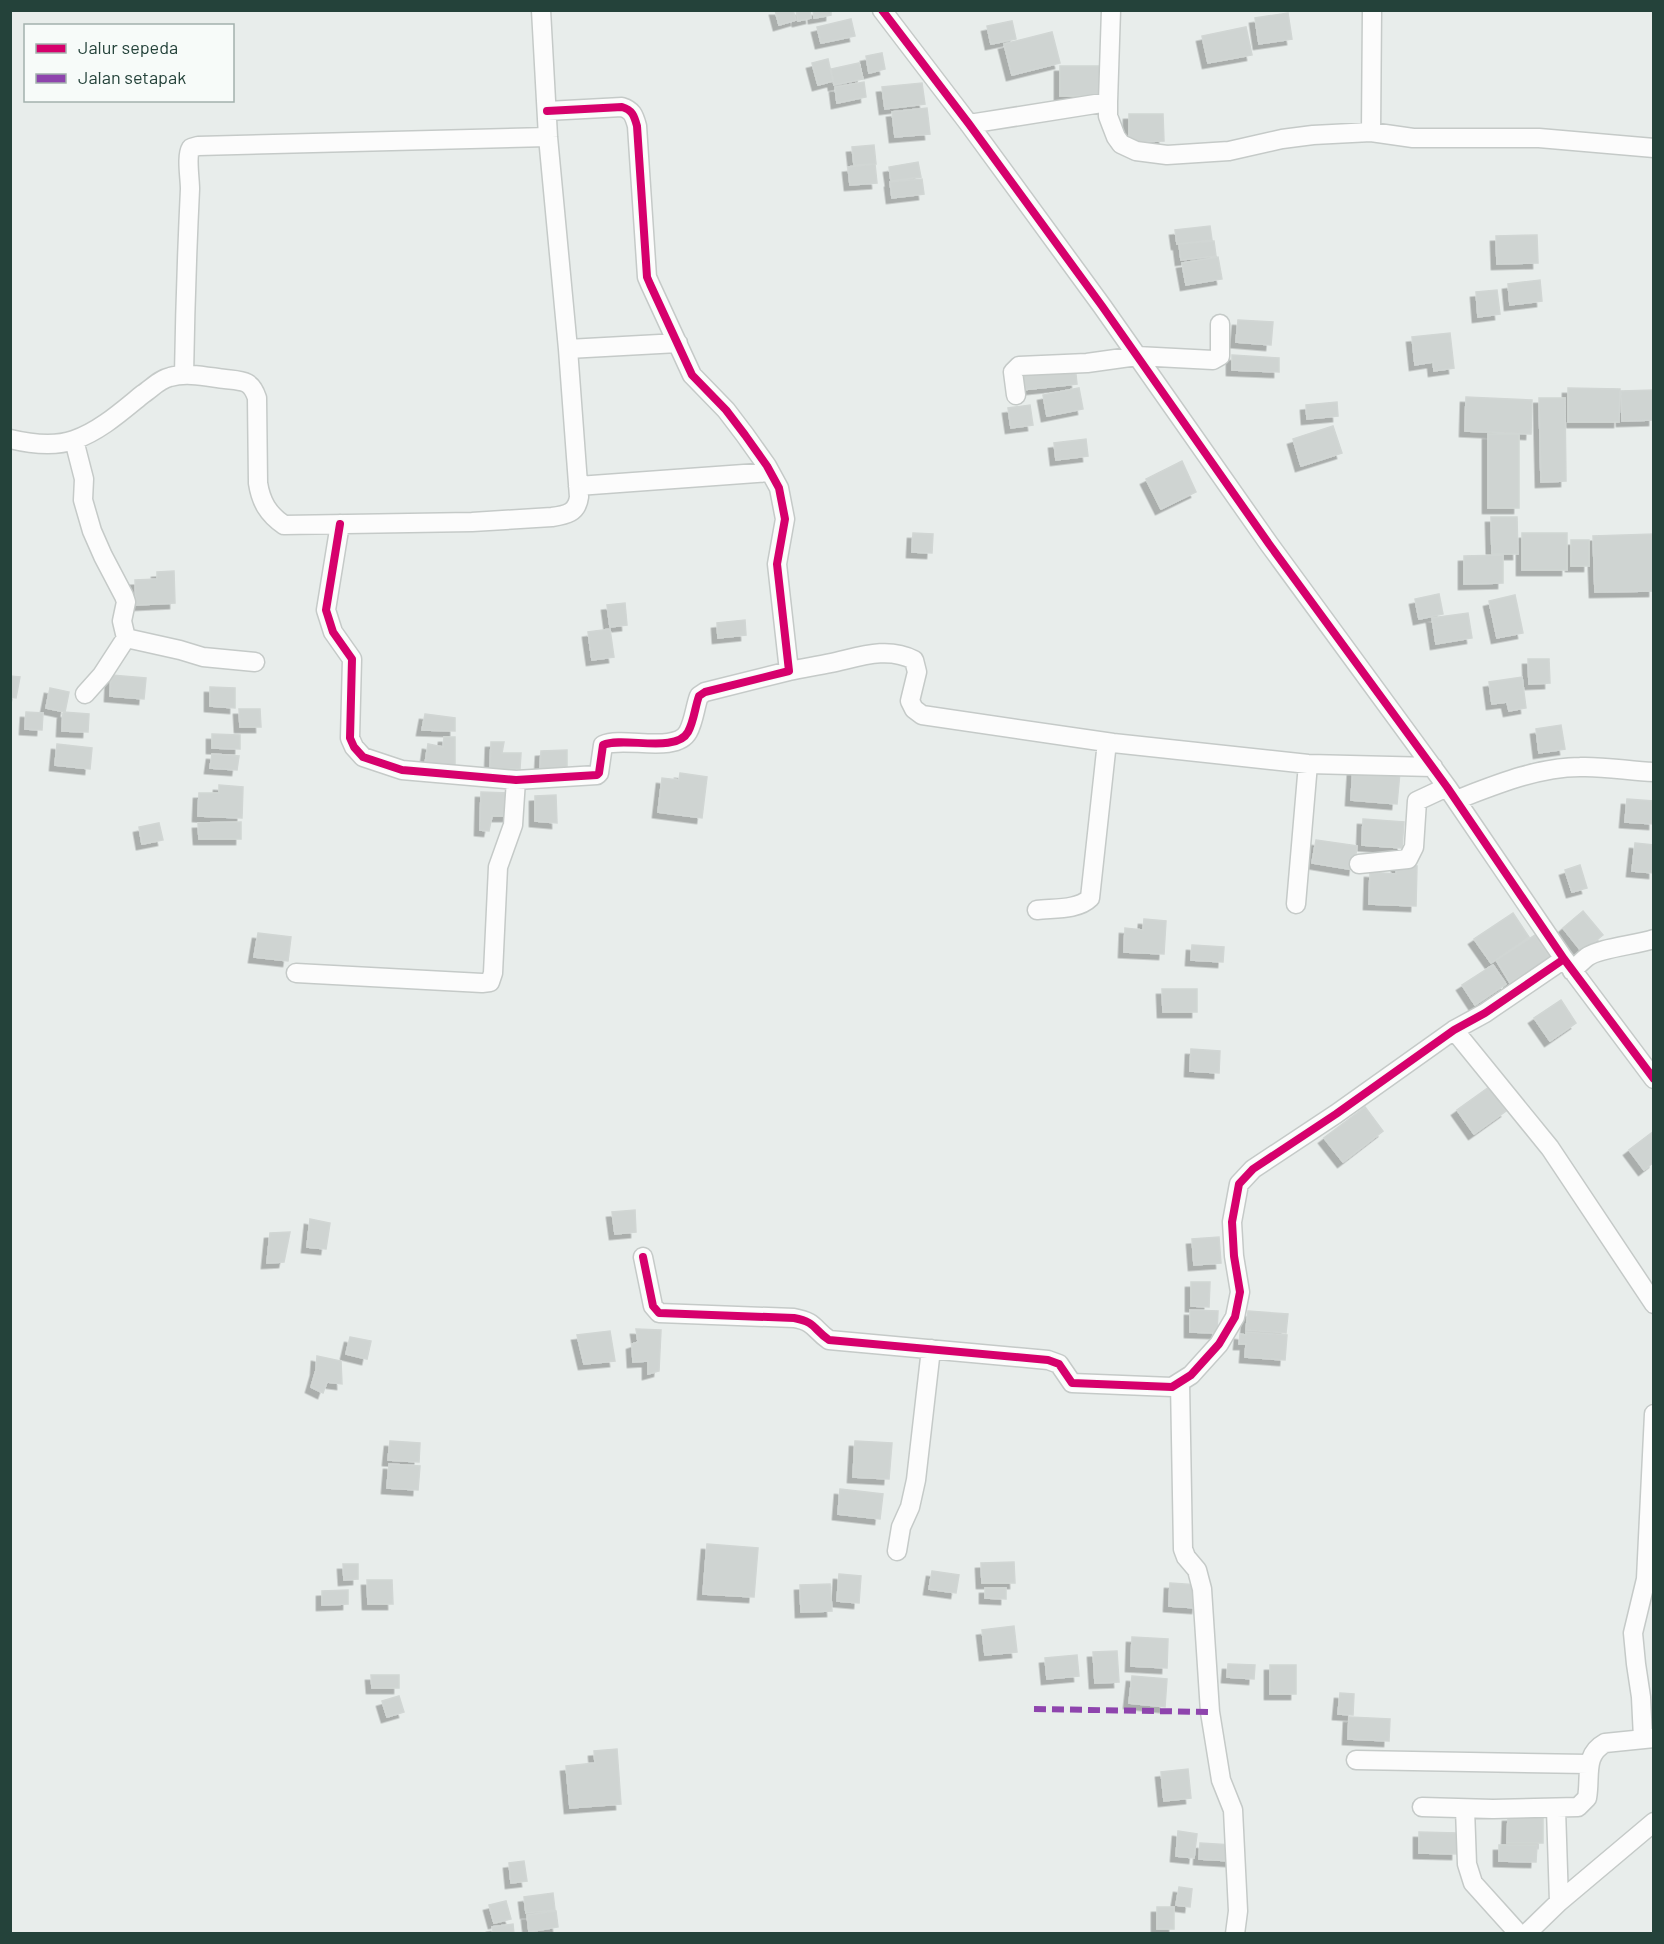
<svg xmlns="http://www.w3.org/2000/svg" width="1664" height="1944" font-family="Barlow,sans-serif">
  <defs>
    <filter id="shadow"><feDropShadow dx="-5.5" dy="5.5" stdDeviation="0" flood-color="#0004"/></filter>
  </defs>
  <rect width="100%" height="100%" fill="#e8edeb"/>
  <!-- building -->
  <path fill="#cfd4d2" stroke="#d1d6d4" stroke-width="1.5" filter="url(#shadow)" d="M 775,10 L 793,10 L 796,20 L 779,25 Z
    M 796,10 L 810,10 L 811,18 L 798,21 Z
    M 813,10 L 831,10 L 831,15 L 814,18 Z
    M 1288,13 L 1292,39 L 1259,44 L 1255,18 Z
    M 851,19 L 855,36 L 821,43 L 817,27 Z
    M 1012,21 L 1016,39 L 991,44 L 987,26 Z
    M 1246,27 L 1252,55 L 1208,63 L 1202,36 Z
    M 1052,32 L 1060,63 L 1012,75 L 1004,44 Z
    M 882,53 L 885,69 L 869,73 L 866,56 Z
    M 828,59 L 833,81 L 818,85 L 812,63 Z
    M 859,63 L 863,79 L 834,85 L 831,69 Z
    M 1060,66 L 1104,66 L 1105,96 L 1060,96 Z
    M 864,82 L 866,97 L 837,103 L 835,87 Z
    M 922,83 L 925,104 L 885,109 L 882,87 Z
    M 927,108 L 930,134 L 895,137 L 892,112 Z
    M 1129,114 L 1163,114 L 1164,141 L 1129,142 Z
    M 874,145 L 876,164 L 854,165 L 852,147 Z
    M 918,162 L 921,177 L 891,181 L 889,167 Z
    M 875,164 L 877,183 L 850,185 L 848,167 Z
    M 922,179 L 924,194 L 892,198 L 890,182 Z
    M 1210,226 L 1212,240 L 1177,244 L 1175,230 Z
    M 1537,235 L 1538,263 L 1497,264 L 1496,236 Z
    M 1214,241 L 1216,256 L 1181,260 L 1179,244 Z
    M 1218,257 L 1222,279 L 1186,285 L 1182,263 Z
    M 1540,280 L 1542,301 L 1510,305 L 1508,284 Z
    M 1497,290 L 1500,314 L 1478,317 L 1476,292 Z
    M 1238,320 L 1273,322 L 1271,345 L 1236,342 Z
    M 1450,333 L 1454,368 L 1434,371 L 1433,362 L 1415,365 L 1412,337 Z
    M 1232,355 L 1279,358 L 1279,372 L 1232,370 Z
    M 1075,365 L 1077,384 L 1022,390 L 1020,371 Z
    M 1079,388 L 1083,409 L 1047,416 L 1043,395 Z
    M 1568,388 L 1620,389 L 1619,422 L 1568,422 Z
    M 1654,390 L 1654,420 L 1622,421 L 1621,391 Z
    M 1466,397 L 1532,400 L 1531,434 L 1465,431 Z
    M 1539,398 L 1565,398 L 1566,481 L 1541,482 Z
    M 1337,402 L 1338,416 L 1307,419 L 1306,405 Z
    M 1030,405 L 1033,425 L 1011,428 L 1008,408 Z
    M 1333,426 L 1342,453 L 1301,466 L 1293,439 Z
    M 1488,434 L 1519,434 L 1519,508 L 1488,508 Z
    M 1086,439 L 1088,456 L 1056,460 L 1054,443 Z
    M 1182,461 L 1196,492 L 1161,509 L 1146,479 Z
    M 1491,517 L 1517,517 L 1518,554 L 1492,554 Z
    M 913,533 L 933,534 L 932,553 L 912,552 Z
    M 1522,533 L 1567,533 L 1567,570 L 1522,570 Z
    M 1654,534 L 1654,591 L 1595,592 L 1593,536 Z
    M 1571,540 L 1589,540 L 1589,566 L 1571,566 Z
    M 1503,555 L 1503,583 L 1464,584 L 1464,556 Z
    M 174,571 L 175,603 L 136,605 L 135,580 L 157,579 L 157,572 Z
    M 1439,594 L 1443,614 L 1419,619 L 1415,599 Z
    M 1515,595 L 1523,633 L 1497,638 L 1489,601 Z
    M 625,603 L 627,625 L 610,627 L 607,605 Z
    M 1468,613 L 1472,638 L 1436,644 L 1432,618 Z
    M 745,620 L 746,635 L 718,638 L 717,623 Z
    M 610,629 L 614,657 L 592,660 L 588,632 Z
    M 1528,659 L 1549,659 L 1550,683 L 1529,684 Z
    M 111,675 L 146,678 L 144,699 L 110,696 Z
    M 10,676 L 20,677 L 16,698 L 10,697 Z
    M 1522,677 L 1526,708 L 1509,711 L 1507,702 L 1492,704 L 1489,682 Z
    M 210,687 L 235,688 L 235,708 L 210,706 Z
    M 50,688 L 69,692 L 65,712 L 46,708 Z
    M 239,709 L 260,709 L 261,727 L 240,727 Z
    M 26,712 L 43,713 L 42,730 L 25,729 Z
    M 63,712 L 89,714 L 88,732 L 62,731 Z
    M 425,714 L 455,718 L 455,731 L 422,730 Z
    M 1561,725 L 1565,749 L 1539,753 L 1536,729 Z
    M 212,734 L 240,735 L 240,749 L 212,748 Z
    M 444,737 L 455,737 L 455,768 L 425,764 L 428,744 L 443,747 Z
    M 491,742 L 504,742 L 502,753 L 521,753 L 520,769 L 490,769 Z
    M 57,744 L 92,748 L 90,769 L 55,765 Z
    M 567,750 L 567,770 L 540,770 L 541,751 Z
    M 212,754 L 239,756 L 237,770 L 210,768 Z
    M 1353,768 L 1400,772 L 1397,804 L 1351,800 Z
    M 680,773 L 707,777 L 702,818 L 658,812 L 662,778 L 679,780 Z
    M 219,785 L 243,787 L 242,818 L 198,816 L 199,793 L 219,793 Z
    M 481,792 L 509,793 L 510,816 L 492,816 L 489,831 L 480,830 Z
    M 556,795 L 557,823 L 535,821 L 535,796 Z
    M 1627,799 L 1654,801 L 1654,824 L 1625,822 Z
    M 1363,819 L 1404,822 L 1402,848 L 1362,845 Z
    M 241,822 L 241,839 L 199,839 L 198,823 Z
    M 159,823 L 163,840 L 142,844 L 139,827 Z
    M 1316,840 L 1357,846 L 1354,870 L 1312,863 Z
    M 1635,843 L 1654,845 L 1654,873 L 1632,871 Z
    M 1397,865 L 1417,866 L 1416,906 L 1369,904 L 1370,872 L 1396,874 Z
    M 1580,865 L 1587,888 L 1572,892 L 1565,870 Z
    M 1583,911 L 1603,935 L 1582,952 L 1563,928 Z
    M 1513,913 L 1529,937 L 1491,963 L 1474,939 Z
    M 1144,919 L 1166,921 L 1164,954 L 1124,952 L 1125,928 L 1143,930 Z
    M 258,933 L 291,937 L 288,961 L 254,957 Z
    M 1535,935 L 1550,957 L 1510,983 L 1496,960 Z
    M 1192,945 L 1224,947 L 1223,962 L 1191,960 Z
    M 1493,965 L 1506,984 L 1475,1005 L 1462,985 Z
    M 1162,989 L 1197,989 L 1197,1012 L 1163,1012 Z
    M 1561,1000 L 1576,1023 L 1550,1041 L 1534,1018 Z
    M 1191,1049 L 1220,1051 L 1219,1073 L 1190,1071 Z
    M 1489,1087 L 1506,1111 L 1474,1134 L 1457,1110 Z
    M 1365,1107 L 1383,1131 L 1343,1162 L 1324,1138 Z
    M 1654,1131 L 1654,1162 L 1644,1170 L 1629,1150 Z
    M 635,1210 L 636,1232 L 615,1234 L 612,1212 Z
    M 310,1219 L 330,1223 L 326,1249 L 307,1247 Z
    M 290,1232 L 284,1262 L 267,1263 L 270,1233 Z
    M 1219,1237 L 1221,1263 L 1194,1265 L 1192,1239 Z
    M 1191,1282 L 1210,1282 L 1209,1307 L 1191,1306 Z
    M 1190,1310 L 1218,1311 L 1217,1333 L 1190,1332 Z
    M 1248,1311 L 1288,1314 L 1286,1333 L 1246,1330 Z
    M 636,1329 L 661,1330 L 659,1371 L 648,1374 L 648,1361 L 633,1362 L 632,1344 L 638,1342 Z
    M 610,1331 L 615,1361 L 584,1364 L 577,1335 Z
    M 1246,1332 L 1287,1335 L 1285,1360 L 1245,1357 L 1246,1344 L 1239,1344 L 1240,1334 L 1246,1335 Z
    M 350,1337 L 371,1341 L 367,1359 L 346,1354 Z
    M 317,1356 L 341,1361 L 342,1384 L 327,1382 L 323,1393 L 311,1387 L 316,1370 Z
    M 390,1441 L 420,1443 L 419,1462 L 388,1460 Z
    M 855,1441 L 892,1443 L 889,1479 L 853,1477 Z
    M 389,1464 L 420,1466 L 418,1490 L 387,1488 Z
    M 840,1489 L 883,1494 L 880,1519 L 838,1514 Z
    M 707,1544 L 758,1548 L 754,1597 L 703,1594 Z
    M 1014,1562 L 1015,1583 L 982,1583 L 981,1563 Z
    M 343,1564 L 358,1564 L 358,1579 L 344,1580 Z
    M 932,1571 L 959,1575 L 956,1593 L 929,1589 Z
    M 839,1574 L 861,1576 L 859,1603 L 837,1601 Z
    M 367,1580 L 392,1580 L 393,1604 L 368,1604 Z
    M 1170,1583 L 1199,1585 L 1197,1608 L 1169,1606 Z
    M 830,1584 L 832,1611 L 801,1612 L 800,1585 Z
    M 985,1588 L 1006,1588 L 1006,1599 L 985,1598 Z
    M 348,1590 L 348,1604 L 322,1605 L 322,1591 Z
    M 1014,1626 L 1017,1652 L 985,1655 L 982,1630 Z
    M 1132,1637 L 1168,1639 L 1167,1668 L 1131,1666 Z
    M 1117,1651 L 1119,1682 L 1095,1683 L 1093,1652 Z
    M 1077,1655 L 1079,1676 L 1047,1679 L 1045,1658 Z
    M 1228,1664 L 1255,1665 L 1254,1679 L 1227,1677 Z
    M 1270,1665 L 1296,1665 L 1296,1694 L 1270,1694 Z
    M 371,1675 L 399,1675 L 399,1688 L 372,1688 Z
    M 1132,1676 L 1167,1679 L 1165,1707 L 1129,1703 Z
    M 1340,1693 L 1354,1694 L 1353,1715 L 1338,1714 Z
    M 399,1696 L 404,1712 L 387,1717 L 382,1701 Z
    M 1349,1717 L 1390,1719 L 1389,1741 L 1348,1739 Z
    M 617,1749 L 621,1804 L 570,1808 L 566,1766 L 595,1763 L 594,1751 Z
    M 1188,1769 L 1191,1798 L 1164,1801 L 1161,1772 Z
    M 1508,1816 L 1543,1816 L 1543,1843 L 1507,1843 Z
    M 1178,1831 L 1197,1834 L 1194,1858 L 1176,1856 Z
    M 1419,1832 L 1457,1833 L 1457,1854 L 1419,1853 Z
    M 1200,1843 L 1232,1845 L 1231,1861 L 1199,1859 Z
    M 1499,1845 L 1537,1845 L 1536,1862 L 1499,1861 Z
    M 524,1861 L 527,1881 L 511,1883 L 509,1863 Z
    M 1179,1887 L 1192,1889 L 1190,1907 L 1176,1905 Z
    M 553,1893 L 555,1910 L 526,1913 L 524,1897 Z
    M 506,1901 L 511,1919 L 494,1923 L 489,1905 Z
    M 1157,1907 L 1174,1907 L 1174,1929 L 1157,1929 Z
    M 556,1911 L 558,1927 L 529,1932 L 527,1915 Z
    M 513,1924 L 514,1934 L 493,1934 L 492,1927 Z"/>
  <g fill="none" stroke-linecap="round" stroke-linejoin="round">
    <!-- minor casing -->
    <g stroke="#c5cac8" stroke-width="21">
      <path id="minor" d="M 882,10 L 969,124 L 1102,306 L 1269,544 L 1447,787 L 1564,959 L 1654,1079
        M 1108,102 L 1108,116 L 1111,124 L 1116,137 L 1121,144 L 1136,151 L 1167,155 L 1229,151 L 1282,139 L 1313,135 L 1371,132 L 1413,138 L 1539,138 L 1654,148
        M 969,124 L 1108,102 L 1111,10
        M 1371,132 L 1372,10
        M 568,349 L 678,343
        M 184,375 C 185,313 187,251 190,189 C 190,178 186,156 191,148 L 198,146 L 548,137
        M 1016,395 L 1013,372 L 1019,366 L 1087,363 L 1137,356 L 1213,360 L 1220,356 L 1220,324
        M 10,439 C 31,444 54,447 74,440 C 100,431 122,411 143,394 C 152,388 160,379 170,377 C 187,372 208,377 225,379 C 243,381 251,380 257,398 L 258,483 C 261,502 268,514 284,525 L 472,522 L 552,517 C 566,515 577,513 579,497 L 568,349 L 548,137 L 541,10
        M 74,440 L 84,479 L 83,500 L 92,531 L 103,556 L 124,596 L 126,602 L 122,621 L 126,638 L 180,650 L 203,657 L 255,662
        M 578,486 L 770,472
        M 340,524 L 326,610 L 333,632 L 352,659 L 350,738 L 354,747 L 363,757 L 402,770 L 516,780 L 597,775 L 599,773 L 603,745 C 623,736 676,754 688,732 C 694,721 695,707 699,696 L 705,692 L 789,671 L 777,564 L 785,519 L 779,488 L 767,466 L 745,435 L 726,410 L 692,375 L 650,284 L 647,277 L 637,126 C 634,115 632,110 622,107 L 547,111
        M 789,671 C 803,668 817,666 831,663 C 859,657 887,646 914,660 L 917,672 L 910,701 L 914,709 L 922,715 L 1113,743 L 1308,764 L 1433,767
        M 85,694 L 102,675 L 126,638
        M 1456,800 C 1495,785 1538,767 1580,767 C 1604,766 1629,771 1654,772
        M 1359,864 L 1408,859 L 1414,847 L 1417,801 L 1447,787
        M 1296,904 L 1308,764
        M 1037,910 C 1054,908 1078,910 1090,898 L 1107,742
        M 1572,971 C 1577,966 1582,961 1587,957 C 1599,948 1636,945 1654,939
        M 296,973 L 482,983 L 490,982 L 493,973 L 498,867 L 513,825 L 516,780
        M 1454,1030 L 1550,1148 L 1654,1304
        M 643,1257 L 653,1306 L 659,1313 L 794,1318 C 816,1322 813,1329 829,1340 L 1048,1360 L 1059,1364 L 1072,1383 L 1172,1387 L 1191,1375 L 1219,1344 L 1235,1317 L 1240,1292 L 1234,1256 L 1232,1222 L 1239,1184 L 1253,1169 L 1336,1114 L 1454,1030 L 1485,1013 L 1564,959
        M 1180,1382 L 1183,1549 L 1186,1557 L 1197,1570 L 1202,1589 L 1210,1712 L 1221,1780 L 1233,1810 L 1238,1911 L 1235,1934
        M 897,1551 L 901,1527 L 910,1507 L 916,1480 L 931,1349
        M 1646,1579 L 1654,1414
        M 1643,1738 L 1641,1697 L 1636,1664 L 1633,1633 L 1646,1579 L 1654,1572
        M 1356,1760 L 1588,1764
        M 1422,1807 L 1493,1809 L 1578,1807 L 1587,1798 C 1591,1777 1583,1755 1605,1743 L 1654,1738
        M 1465,1809 L 1467,1864 L 1473,1883 L 1519,1934
        M 1556,1809 L 1559,1902
        M 1526,1934 L 1559,1902 L 1654,1822"/>
    </g>
    <!-- minor -->
    <use href="#minor" stroke="#fcfcfc" stroke-width="18"/>
    <!-- quiet -->
    <path stroke="#8e44ad" stroke-width="6" stroke-dasharray="12 6" stroke-linecap="butt" d="M 1034,1709 L 1210,1712"/>
    <!-- cycleway casing -->
    <g stroke="#f7fbf9" stroke-width="11">
      <path id="cycleway" d="M 882,10 L 969,124 L 1102,306 L 1269,544 L 1447,787 L 1564,959 L 1654,1079
        M 340,524 L 326,610 L 333,632 L 352,659 L 350,738 L 354,747 L 363,757 L 402,770 L 516,780 L 597,775 L 599,773 L 603,745 C 623,736 676,754 688,732 C 694,721 695,707 699,696 L 705,692 L 789,671 L 777,564 L 785,519 L 779,488 L 767,466 L 745,435 L 726,410 L 692,375 L 650,284 L 647,277 L 637,126 C 634,115 632,110 622,107 L 547,111
        M 643,1257 L 653,1306 L 659,1313 L 794,1318 C 816,1322 813,1329 829,1340 L 1048,1360 L 1059,1364 L 1072,1383 L 1172,1387 L 1191,1375 L 1219,1344 L 1235,1317 L 1240,1292 L 1234,1256 L 1232,1222 L 1239,1184 L 1253,1169 L 1336,1114 L 1454,1030 L 1485,1013 L 1564,959"/>
    </g>
    <!-- cycleway -->
    <use href="#cycleway" stroke="#d6006c" stroke-width="8"/>
  </g>
  <!-- border -->
  <rect width="1664" height="1944" fill="none" stroke="#24423a" stroke-width="24"/>
  <!-- legend -->
  <rect x="24" y="24" width="210" height="78" fill="#f7fbf9" stroke="#a3b1ad" stroke-width="1.5"/>
  <rect x="36" y="44" width="30" height="9" fill="#d6006c" stroke="#a3b1ad" stroke-width="1.5"/>
  <text x="78" y="54" font-size="18" fill="#24423a">Jalur sepeda</text>
  <rect x="36" y="74" width="30" height="9" fill="#8e44ad" stroke="#a3b1ad" stroke-width="1.5"/>
  <text x="78" y="84" font-size="18" fill="#24423a">Jalan setapak</text>
</svg>
